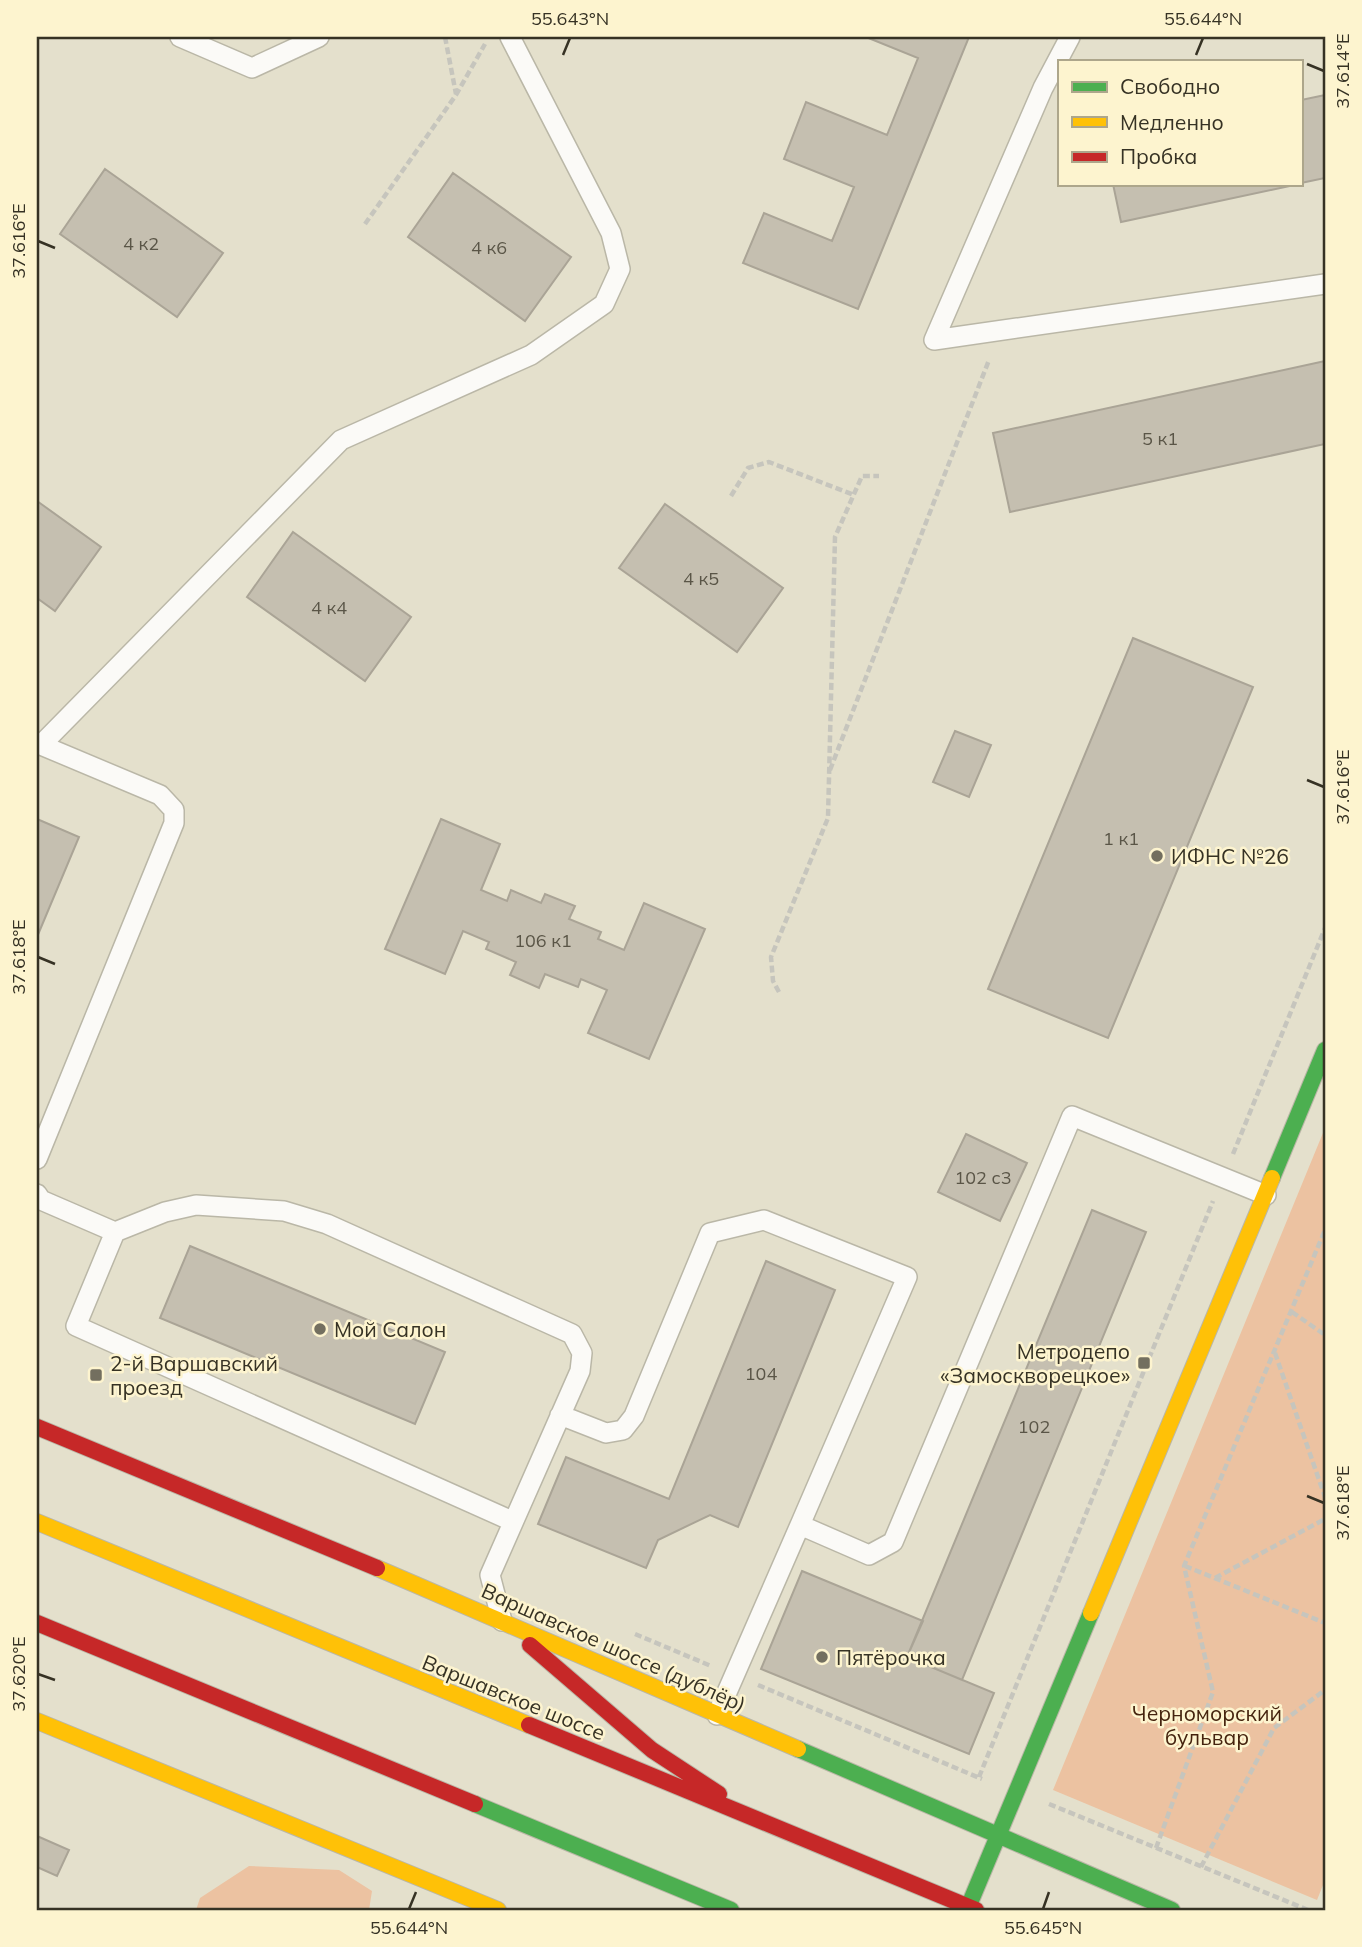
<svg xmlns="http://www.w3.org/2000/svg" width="1362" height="1947" font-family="Mulish,sans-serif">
  <rect width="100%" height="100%" fill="#e4e0cc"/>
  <!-- green -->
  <path fill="#ecc2a1" d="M 1325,1128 L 1325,1880 L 1317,1900 L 1053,1790 Z
    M 249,1866 L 339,1870 L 372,1891 L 369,1910 L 196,1910 L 200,1898 Z"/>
  <!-- building -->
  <path fill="#c5bfb0" stroke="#aaa496" stroke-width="2" d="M 866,37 L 969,37 L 858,309 L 743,263 L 764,213 L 832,241 L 854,187 L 784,159 L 806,102 L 887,135 L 918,58 Z
    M 1325,95 L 1325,178 L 1301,183 L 1301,100 Z
    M 105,169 L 223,253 L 177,317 L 60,234 Z
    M 453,173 L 571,257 L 525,321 L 408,237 Z
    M 1113,184 L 1299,184 L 1121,222 Z
    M 1325,361 L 1325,444 L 1010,512 L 993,433 Z
    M 37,501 L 101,547 L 55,611 L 37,598 Z
    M 665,504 L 783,588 L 737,652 L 619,568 Z
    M 293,532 L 411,617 L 365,681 L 247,597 Z
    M 1133,638 L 1253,687 L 1108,1038 L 988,989 Z
    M 955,731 L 991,745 L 969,797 L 933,782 Z
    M 37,819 L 79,837 L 37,937 Z
    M 441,819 L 500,844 L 481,890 L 507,901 L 511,890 L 541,903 L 545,894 L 575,906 L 569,919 L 601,932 L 598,939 L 624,950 L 644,903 L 705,929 L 649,1059 L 588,1033 L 607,990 L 581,979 L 578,987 L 545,974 L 539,988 L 510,975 L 516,962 L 486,949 L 489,942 L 463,931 L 445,974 L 385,949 Z
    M 966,1134 L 1027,1163 L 1000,1221 L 938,1192 Z
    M 1092,1210 L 1146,1232 L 962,1680 L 907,1657 Z
    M 190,1246 L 445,1352 L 415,1424 L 160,1318 Z
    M 766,1261 L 835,1290 L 738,1527 L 710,1515 L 658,1540 L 646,1568 L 538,1524 L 566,1457 L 669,1499 Z
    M 802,1571 L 923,1621 L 907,1657 L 994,1693 L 969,1754 L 761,1669 Z
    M 37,1836 L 69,1850 L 57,1876 L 37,1867 Z"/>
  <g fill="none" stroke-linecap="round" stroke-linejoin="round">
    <!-- lane casing -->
    <g stroke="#bab7a7" stroke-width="22">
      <path id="lane" d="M 180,37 L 252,68 L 319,37
        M 1070,37 L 1043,88 L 934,340 L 1325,284
        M 37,745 L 41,745 L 160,795 L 174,810 L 174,823 L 37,1159
        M 41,745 L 341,440 L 531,355 L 604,304 L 620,269 L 611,233 L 510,37
        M 37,1194 L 41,1200 L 115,1232 L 76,1326 L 512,1521
        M 115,1232 L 165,1212 L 196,1205 L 284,1211 L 327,1224 L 572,1334 L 582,1353 L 580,1371 L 490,1575 L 502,1621
        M 560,1415 L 606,1433 L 623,1430 L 634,1416 L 710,1233 L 764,1220 L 907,1277 L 800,1525
        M 717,1715 L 800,1525 L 869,1555 L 893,1542 L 1072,1116 L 1266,1195"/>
    </g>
    <!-- fast casing -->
    <g stroke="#bab7a7" stroke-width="18">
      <path id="fast" d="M 1272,1178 L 1325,1050
        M 798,1749 L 1172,1910
        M 475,1804 L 731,1910
        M 967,1910 L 1091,1613"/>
    </g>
    <!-- slow casing -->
    <g stroke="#bab7a7" stroke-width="18">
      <path id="slow" d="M 37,1522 L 529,1725
        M 377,1568 L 798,1749
        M 1091,1613 L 1272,1178
        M 37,1721 L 498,1910"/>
    </g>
    <!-- jam casing -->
    <g stroke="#bab7a7" stroke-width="18">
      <path id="jam" d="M 37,1427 L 377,1568
        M 37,1623 L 475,1804
        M 530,1645 L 652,1750 L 719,1794
        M 529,1725 L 976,1910"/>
    </g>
    <!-- path -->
    <path stroke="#c6c5bd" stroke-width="4.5" stroke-dasharray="7 3.5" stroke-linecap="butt" d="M 445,37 L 456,94
      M 365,224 L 456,95 L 485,44
      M 731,496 L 748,468 L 769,462 L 854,495
      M 830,770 L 989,360
      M 779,992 L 773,981 L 771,957 L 828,818 L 835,537 L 862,476 L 879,476
      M 1233,1154 L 1325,928
      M 1292,1312 L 1325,1335
      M 1275,1353 L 1325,1497
      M 1185,1566 L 1325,1623
      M 1215,1578 L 1325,1519
      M 635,1634 L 711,1666
      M 758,1685 L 982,1779
      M 979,1777 L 1213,1201
      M 1049,1804 L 1308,1910
      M 1156,1848 L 1213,1692 L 1184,1566 L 1325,1230
      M 1201,1867 L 1274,1728 L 1325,1690"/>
    <!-- lane -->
    <use href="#lane" stroke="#fbfaf7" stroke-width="19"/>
    <!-- fast -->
    <use href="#fast" stroke="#4caf50" stroke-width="16"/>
    <!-- slow -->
    <use href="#slow" stroke="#ffc107" stroke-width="16"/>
    <!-- jam -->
    <use href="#jam" stroke="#c62828" stroke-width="16"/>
  </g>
  <!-- ticks -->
  <path fill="none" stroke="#363224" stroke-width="2.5" d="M 563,55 L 570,38M 1196,55 L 1203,38M 1307,64 L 1324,71M 38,241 L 55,248M 1307,780 L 1324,787M 38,957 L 55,964M 1307,1496 L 1324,1503M 38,1674 L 55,1680M 409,1909 L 416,1892M 1043,1909 L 1049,1892"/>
  <!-- markers -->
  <g fill="#736f5f" stroke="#fdf4cf" stroke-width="2.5">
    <circle cx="1157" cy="856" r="7"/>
    <circle cx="320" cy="1329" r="7"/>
    <rect x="1137" y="1356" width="14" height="14" rx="3.5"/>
    <rect x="89" y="1368" width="14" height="14" rx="3.5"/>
    <circle cx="822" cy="1657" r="7"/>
  </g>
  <g text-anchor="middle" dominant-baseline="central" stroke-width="5" stroke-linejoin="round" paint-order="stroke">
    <!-- number labels -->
    <g font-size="18" fill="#5a5547">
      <text x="141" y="243">4 к2</text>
      <text x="489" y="247">4 к6</text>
      <text x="1160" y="438">5 к1</text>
      <text x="701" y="578">4 к5</text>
      <text x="329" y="607">4 к4</text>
      <text x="1121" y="838">1 к1</text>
      <text x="543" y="940">106 к1</text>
      <text x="983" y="1177">102 с3</text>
      <text x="761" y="1373">104</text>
      <text x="1034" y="1426">102</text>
    </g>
    <!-- poi labels -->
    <g font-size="21" fill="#363224" stroke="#fdf4cf" text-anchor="start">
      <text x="1171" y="856">ИФНС №26</text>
      <text x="334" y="1329">Мой Салон</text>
      <text x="1130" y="1351" text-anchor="end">Метродепо<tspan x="1130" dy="24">«Замоскворецкое»</tspan></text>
      <text x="110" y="1363">2-й Варшавский<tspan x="110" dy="24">проезд</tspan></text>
      <text x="836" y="1657">Пятёрочка</text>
    </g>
    <!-- street labels -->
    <g font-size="21" fill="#363224" stroke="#fdf4cf">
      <text transform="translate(614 1647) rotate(24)">Варшавское шоссе (дублёр)</text>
      <text transform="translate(514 1697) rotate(22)">Варшавское шоссе</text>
    </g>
    <!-- park labels -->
    <g font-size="21" fill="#45230e" stroke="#fdf4cf">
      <text x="1207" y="1713">Черноморский<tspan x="1207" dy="24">бульвар</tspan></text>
    </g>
  </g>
  <!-- border -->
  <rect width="1362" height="1947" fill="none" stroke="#fdf4cf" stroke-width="77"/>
  <!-- legend -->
  <rect x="1058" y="60" width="245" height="126" fill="#fdf4cf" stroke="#ada68b" stroke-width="2"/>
  <rect x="1072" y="82" width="35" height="10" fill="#4caf50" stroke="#ada68b" stroke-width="2"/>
  <text x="1120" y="94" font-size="21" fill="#363224">Свободно</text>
  <rect x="1072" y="117" width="35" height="10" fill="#ffc107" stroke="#ada68b" stroke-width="2"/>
  <text x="1120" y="130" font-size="21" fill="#363224">Медленно</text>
  <rect x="1072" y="152" width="35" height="10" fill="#c62828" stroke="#ada68b" stroke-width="2"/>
  <text x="1120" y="164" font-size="21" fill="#363224">Пробка</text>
  <rect x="38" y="38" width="1286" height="1871" fill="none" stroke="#363224" stroke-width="2.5"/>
  <g font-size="18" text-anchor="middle" fill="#363224">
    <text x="570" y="25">55.643°N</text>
    <text x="1203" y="25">55.644°N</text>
    <text transform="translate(1343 71) rotate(-90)" y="6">37.614°E</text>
    <text transform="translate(19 241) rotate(-90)" y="6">37.616°E</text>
    <text transform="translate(1343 787) rotate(-90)" y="6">37.616°E</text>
    <text transform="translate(19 957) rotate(-90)" y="6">37.618°E</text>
    <text transform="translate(1343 1503) rotate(-90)" y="6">37.618°E</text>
    <text transform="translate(19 1674) rotate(-90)" y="6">37.620°E</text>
    <text x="409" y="1934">55.644°N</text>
    <text x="1043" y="1934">55.645°N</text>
  </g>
</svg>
